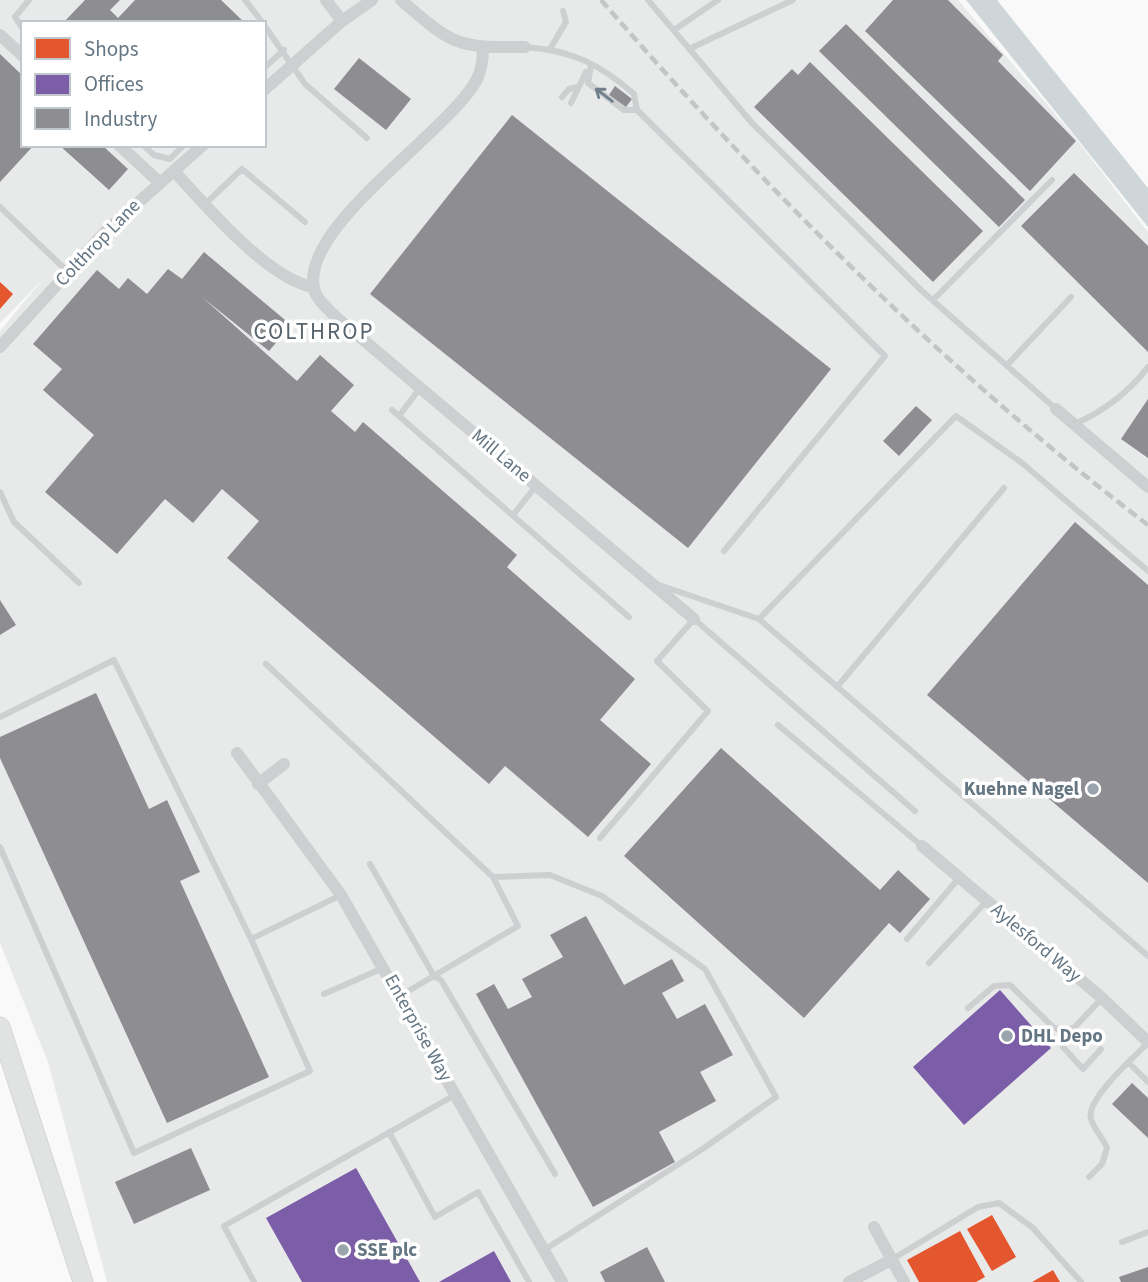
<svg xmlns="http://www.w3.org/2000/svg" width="1148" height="1282" font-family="'Source Sans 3',sans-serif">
  <rect width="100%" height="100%" fill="#f9f9f9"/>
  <!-- built -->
  <path fill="#e8e9e9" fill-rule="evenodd" d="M 0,0 L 958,0 L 1074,136 L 1148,232 L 1148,1282 L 107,1282 L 48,1062 L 0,943 L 0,331 L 43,279 L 0,323 ZM 23,23 L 264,23 L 264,145 L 23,145 Z"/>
  <!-- water -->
  <path fill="#ced6d9" d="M 966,0 L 997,0 L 1148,188 L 1148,227 Z"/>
  <!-- shops -->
  <path fill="#e4572e" d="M 0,282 L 13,294 L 0,309 Z
    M 992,1215 L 1016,1257 L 992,1271 L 967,1229 Z
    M 960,1231 L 985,1277 L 976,1282 L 919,1282 L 907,1260 Z
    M 1053,1270 L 1060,1282 L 1032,1282 Z"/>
  <!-- offices -->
  <path fill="#7b5ea7" d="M 1000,990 L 1051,1048 L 964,1125 L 913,1067 Z
    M 356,1168 L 420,1282 L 302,1282 L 266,1218 Z
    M 494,1251 L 511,1282 L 439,1282 Z"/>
  <!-- industry -->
  <path fill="#8d8d92" d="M 85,0 L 120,0 L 110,10 L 118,18 L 135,0 L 221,0 L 245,23 L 63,23 Z
    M 893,0 L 948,0 L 1003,55 L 998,61 L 1076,141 L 1030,191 L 865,31 Z
    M 846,24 L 1025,200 L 999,227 L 819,51 Z
    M 0,54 L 23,76 L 23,145 L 34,145 L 0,182 Z
    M 359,58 L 411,99 L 386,130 L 334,89 Z
    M 810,62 L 983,231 L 933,282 L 754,107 L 792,69 L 798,75 Z
    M 615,86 L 632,99 L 626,107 L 609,95 Z
    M 512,115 L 831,369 L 688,548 L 370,294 Z
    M 59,145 L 102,145 L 128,169 L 109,190 Z
    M 1074,173 L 1148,246 L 1148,352 L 1021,226 Z
    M 204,252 L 291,325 L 269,351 L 202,297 L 297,381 L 320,355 L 354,385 L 331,411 L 355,432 L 363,422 L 517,555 L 507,567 L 635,679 L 600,720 L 651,764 L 588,837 L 505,766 L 489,784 L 227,558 L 259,521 L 222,489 L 193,523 L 165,499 L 117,554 L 45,492 L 94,435 L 43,390 L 62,369 L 33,344 L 97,270 L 119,289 L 128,278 L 147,294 L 168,269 L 182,279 Z
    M 1148,399 L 1148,458 L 1121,439 Z
    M 916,406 L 932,420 L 899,456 L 883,441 Z
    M 1075,522 L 1148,585 L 1148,883 L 927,695 Z
    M 0,600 L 16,625 L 0,635 Z
    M 96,693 L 149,809 L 167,800 L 200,872 L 180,881 L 269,1077 L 167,1123 L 0,758 L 0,737 Z
    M 721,748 L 880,890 L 898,870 L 930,899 L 900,933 L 889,923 L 804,1018 L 624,856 Z
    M 586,916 L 624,985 L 672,959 L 684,981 L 662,993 L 677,1019 L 705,1004 L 733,1055 L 700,1072 L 716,1101 L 659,1132 L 675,1162 L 593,1207 L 476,994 L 494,984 L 508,1009 L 532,997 L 522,979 L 563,957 L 550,935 Z
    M 1132,1083 L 1148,1098 L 1148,1138 L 1112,1104 Z
    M 191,1148 L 210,1190 L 134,1224 L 115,1182 Z
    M 647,1247 L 665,1282 L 605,1282 L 600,1272 Z
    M 1148,1267 L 1148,1282 L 1121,1282 L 1119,1277 Z"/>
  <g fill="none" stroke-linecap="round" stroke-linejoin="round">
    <!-- primary casing -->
    <g stroke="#d5d6d7" stroke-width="21">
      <path id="primary" d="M 0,1027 L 83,1282"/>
    </g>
    <!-- lane -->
    <path stroke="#cecfd0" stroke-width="6" d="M 245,0 L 263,23
      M 648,0 L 752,123 L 922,291 L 1056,409
      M 264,25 L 305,84 L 367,138
      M 23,29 L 15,17 L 29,0
      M 674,30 L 718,0
      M 525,47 C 571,50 600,64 634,94 L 637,110 L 885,356 L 724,551
      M 550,49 L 566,22 L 563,11
      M 689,49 L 793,0
      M 591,65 L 588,83 L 624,110 L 637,110
      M 264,68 L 284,50
      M 562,97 L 569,89 L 577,87
      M 571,103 L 586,72
      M 143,145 L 154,155 L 170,159 L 184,145
      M 205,204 L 242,169 L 305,222
      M 0,207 L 68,272
      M 933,300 L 1052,180
      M 1007,365 L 1071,297
      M 392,410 L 629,617
      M 399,416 L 420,388
      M 1075,424 C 1103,411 1129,392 1148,367
      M 0,492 L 14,522 L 79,583
      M 513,515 L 536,486
      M 659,585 L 759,619 L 956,416 L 1022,463 L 1148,571
      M 759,619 L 1148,956
      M 266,664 L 493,877
      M 837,687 L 1004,488
      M 0,717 L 114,660 L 251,939 L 310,1071 L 134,1153 L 0,847
      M 778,725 L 922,846
      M 600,838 L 708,711 L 657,661 L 694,619 L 915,811
      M 370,864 L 434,976 L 441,980 L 555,1174
      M 251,939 L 341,895
      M 907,939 L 959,878
      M 929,963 L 986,902
      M 324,994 L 383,968
      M 400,996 L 518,926 L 493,877 L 550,875 L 602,896 L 705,969 L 776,1097 L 704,1148 L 544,1250
      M 968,1008 L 994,986 L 1010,985 L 1053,1027 L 1064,1032 L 1075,1027 L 1102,998
      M 1064,1032 L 1063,1047 L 1083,1069 L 1101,1049
      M 1128,1062 L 1148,1082
      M 389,1132 L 435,1217 L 478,1192 L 529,1282
      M 1089,1177 L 1102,1164 L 1107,1148 C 1103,1138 1094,1129 1091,1119 C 1085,1100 1135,1056 1148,1043
      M 1122,1242 L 1148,1232
      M 891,1260 L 978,1207 L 999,1203 L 1033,1228 L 1081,1282
      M 254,1282 L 224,1226 L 455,1095"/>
    <!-- street -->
    <path stroke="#cecfd0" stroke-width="12" d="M 326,0 L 342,21 L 372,0
      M 401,0 C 453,45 456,48 525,47
      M 0,35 L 23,56
      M 483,48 C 483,59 482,69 477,79 C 450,132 294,230 315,292 C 318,301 328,309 335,316 L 694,619
      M 264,90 L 342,21
      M 119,145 L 159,182
      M 174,171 C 206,206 268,279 313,287
      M 0,347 L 105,232 L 203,145
      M 1056,409 L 1148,487
      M 237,753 L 341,895 L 562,1282
      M 258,784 L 284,764
      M 922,846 L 1102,998 L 1148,1042
      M 874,1227 L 904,1282
      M 849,1282 L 891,1260"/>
    <!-- primary -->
    <use href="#primary" stroke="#e1e2e2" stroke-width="19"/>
    <!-- rail -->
    <path stroke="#c3c5c6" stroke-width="4.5" stroke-dasharray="10 5" stroke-linecap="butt" d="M 601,0 C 766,190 947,372 1148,525"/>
  </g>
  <!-- one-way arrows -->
  <defs><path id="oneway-shaft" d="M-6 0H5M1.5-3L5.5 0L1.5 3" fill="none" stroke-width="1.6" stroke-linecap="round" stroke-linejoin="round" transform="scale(1.75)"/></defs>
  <use stroke="#707f8b" href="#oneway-shaft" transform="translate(604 95) rotate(-143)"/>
  <!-- markers -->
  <g fill="#99a4ac" stroke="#fff" stroke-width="2.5">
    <circle cx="1093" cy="789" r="7"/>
    <circle cx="1007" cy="1036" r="7"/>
    <circle cx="343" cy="1250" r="7"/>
  </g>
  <g text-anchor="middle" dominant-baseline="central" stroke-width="7" stroke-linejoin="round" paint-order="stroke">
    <!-- street labels -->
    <g font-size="19" fill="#657683" stroke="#fff">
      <text transform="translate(98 243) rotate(-46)">Colthrop Lane</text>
      <text transform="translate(501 456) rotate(40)">Mill Lane</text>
      <text transform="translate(1036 943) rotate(40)">Aylesford Way</text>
      <text transform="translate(418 1028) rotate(61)">Enterprise Way</text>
    </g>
    <!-- poi labels -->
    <g font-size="19" font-weight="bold" fill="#657683" stroke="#fff" text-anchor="start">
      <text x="1079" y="789" text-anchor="end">Kuehne Nagel</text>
      <text x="1021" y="1036">DHL Depo</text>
      <text x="357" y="1250">SSE plc</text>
    </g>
    <!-- quarter labels -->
    <g font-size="23" letter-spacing="2" fill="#57646e" stroke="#fff">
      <text x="314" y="331">COLTHROP</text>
    </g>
  </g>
  <!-- legend -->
  <rect x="21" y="21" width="245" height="126" fill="#ffffff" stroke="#c1c8cd" stroke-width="2"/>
  <rect x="35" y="38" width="35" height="21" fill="#e4572e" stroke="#c1c8cd" stroke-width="2"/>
  <text x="84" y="56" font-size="21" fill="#657683">Shops</text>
  <rect x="35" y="74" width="35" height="21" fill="#7b5ea7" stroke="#c1c8cd" stroke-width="2"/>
  <text x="84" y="91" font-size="21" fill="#657683">Offices</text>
  <rect x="35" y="108" width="35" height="21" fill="#8d8d92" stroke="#c1c8cd" stroke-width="2"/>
  <text x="84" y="126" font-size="21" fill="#657683">Industry</text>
</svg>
